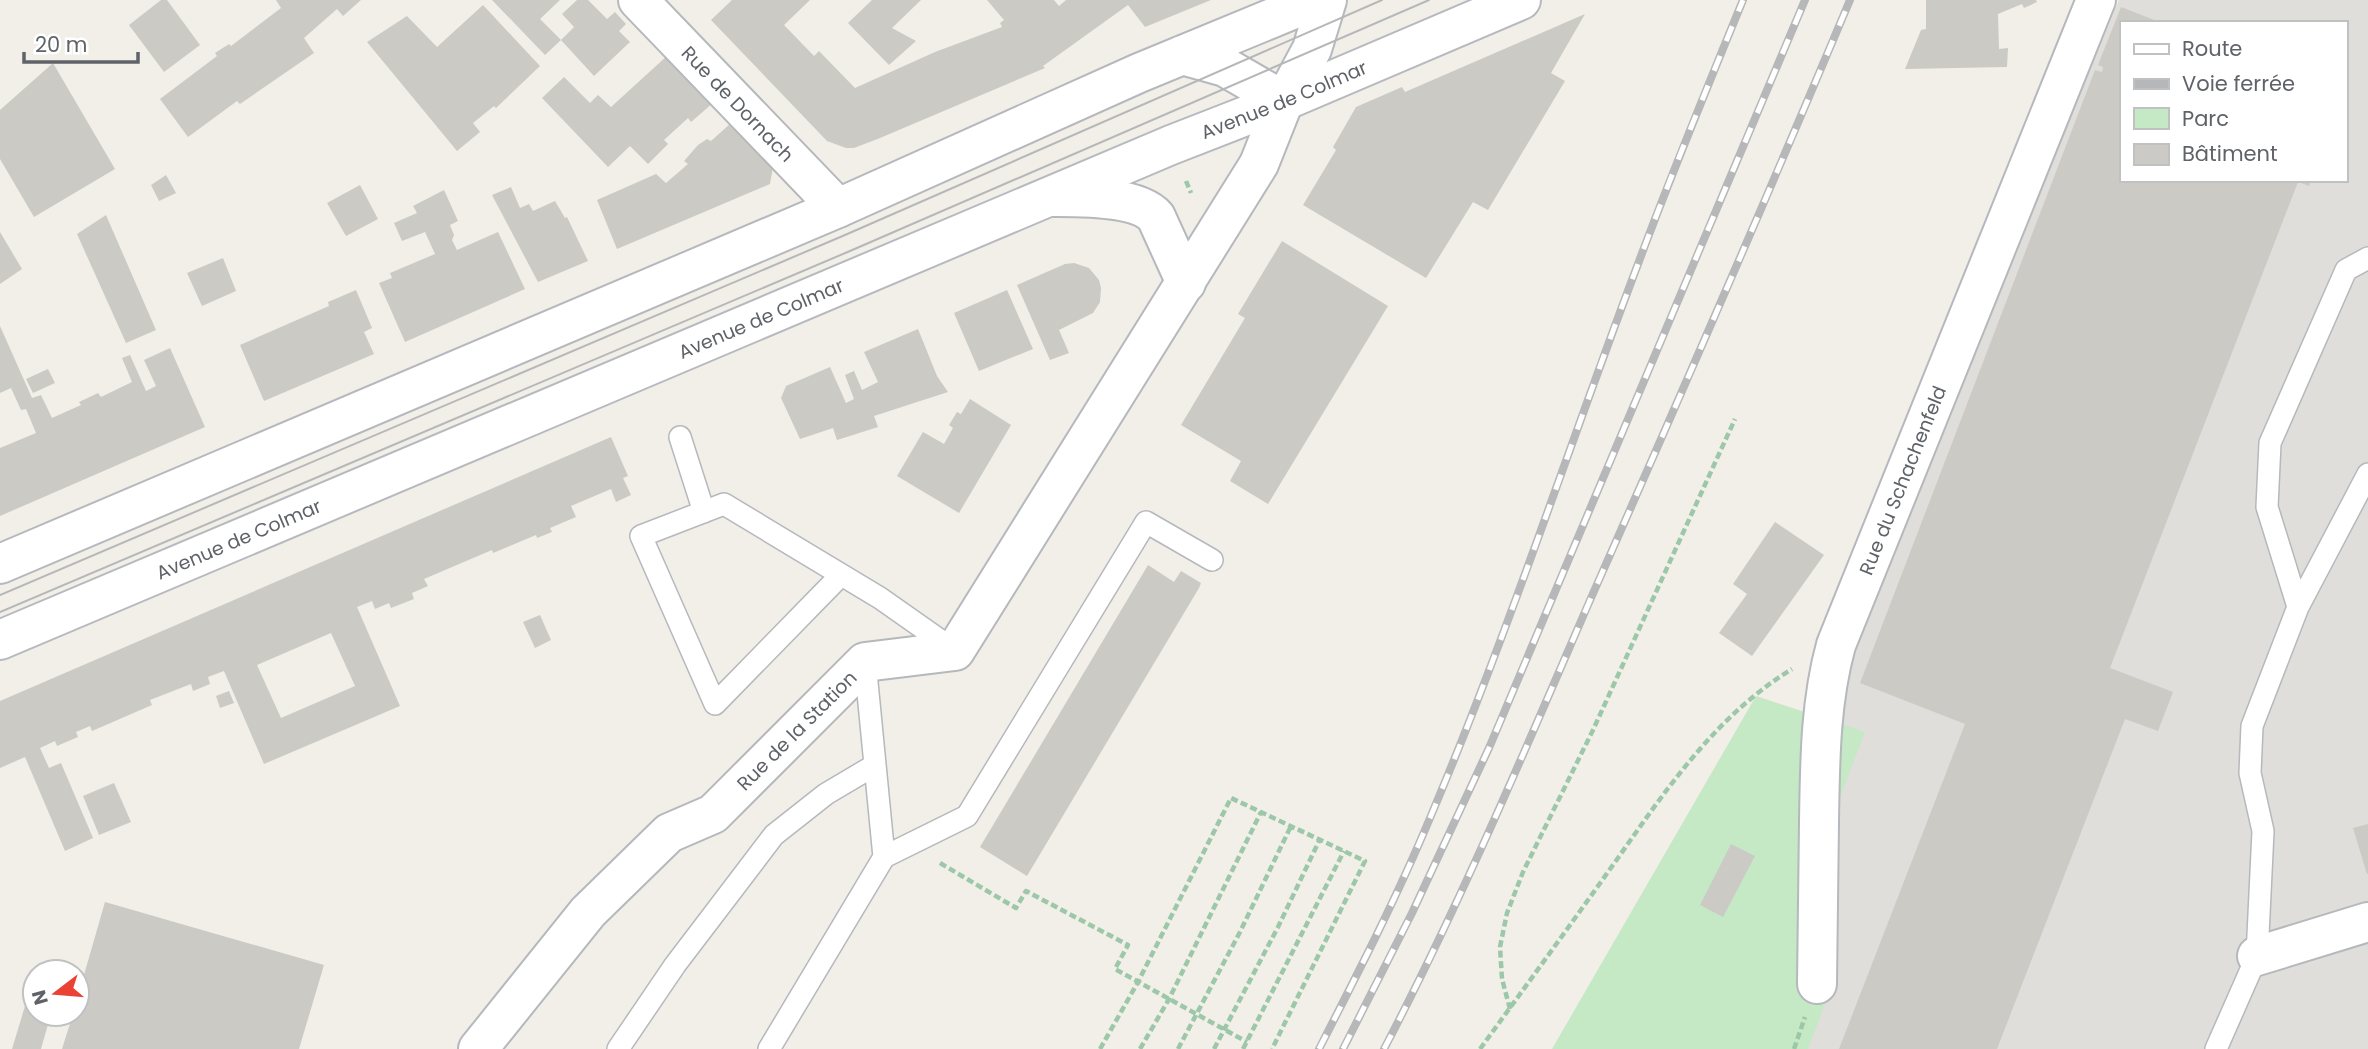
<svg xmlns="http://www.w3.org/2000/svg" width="2368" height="1049" font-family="Poppins,sans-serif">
  <rect width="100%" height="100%" fill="#f1efe8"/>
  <!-- industrial -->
  <path fill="#e0deda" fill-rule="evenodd" d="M 2119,0 L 2368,0 L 2368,1049 L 1801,1049 L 1827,809 L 1857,631 ZM 2121,23 L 2345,23 L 2345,180 L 2121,180 Z"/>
  <!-- green -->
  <path fill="#c5e8c5" d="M 1756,696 L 1865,732 L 1835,810 L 1831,988 L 1808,1049 L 1552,1049 Z"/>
  <!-- building -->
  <path fill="#cccac5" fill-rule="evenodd" d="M 161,0 L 167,0 L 200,45 L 164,72 L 129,25 Z
    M 276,0 L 361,0 L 343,16 L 337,9 L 304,38 L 314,53 L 240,104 L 237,101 L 188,137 L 160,99 L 217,56 L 215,53 L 229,44 L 231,46 L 281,8 Z
    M 492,0 L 560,0 L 540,19 L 561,40 L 545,55 Z
    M 577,0 L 588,0 L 607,19 L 615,12 L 626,24 L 619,31 L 630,42 L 594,76 L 561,40 L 574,27 L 562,14 Z
    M 732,0 L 810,0 L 784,25 L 814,56 L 819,51 L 855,88 L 935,52 L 1002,27 L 1000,23 L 1004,20 L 987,0 L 1054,0 L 1059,6 L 1066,0 L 1211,0 L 1145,27 L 1128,5 L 1043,66 L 1045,68 L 880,138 L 854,148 L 846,148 L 827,141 L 711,20 Z
    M 872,0 L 921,0 L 892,28 L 916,41 L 889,65 L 848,23 Z
    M 1926,0 L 2036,0 L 2037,2 L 2024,8 L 2022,4 L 1998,14 L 1999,49 L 2008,48 L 2007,67 L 1905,69 L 1921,30 L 1926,29 Z
    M 483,5 L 540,66 L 496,108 L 494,106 L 473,123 L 480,132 L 457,151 L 367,42 L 407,16 L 437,47 Z
    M 2121,7 L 2162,23 L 2121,23 L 2121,180 L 2311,180 L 2309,186 L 2298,182 L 2110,668 L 2173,692 L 2158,731 L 2125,719 L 1997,1049 L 1839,1049 L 1965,724 L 1860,683 L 2095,70 L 2102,72 L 2103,67 L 2098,65 Z
    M 1585,14 L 1551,73 L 1565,81 L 1488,210 L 1473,202 L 1426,278 L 1303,205 L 1336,150 L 1333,147 L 1356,107 L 1402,87 L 1405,92 Z
    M 668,55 L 713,103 L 691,122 L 688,118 L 664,140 L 668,144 L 648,164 L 630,146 L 608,167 L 542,98 L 564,77 L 590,103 L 598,95 L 611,107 Z
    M 53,63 L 115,169 L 34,217 L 0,159 L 0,110 Z
    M 731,123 L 773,167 L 770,184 L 617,249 L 597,200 L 656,174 L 666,183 L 688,164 L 684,161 L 698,145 L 707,139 L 711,141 Z
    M 166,175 L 176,193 L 159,201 L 151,185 Z
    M 360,185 L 378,219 L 346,236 L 327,203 Z
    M 511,187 L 520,208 L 529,204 L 533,211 L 555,201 L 565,218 L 567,217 L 588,261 L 538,282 L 492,195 Z
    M 444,190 L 458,221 L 450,225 L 454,235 L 452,240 L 457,250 L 498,232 L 525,289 L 405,342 L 379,283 L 392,278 L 390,273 L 435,254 L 425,232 L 402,241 L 394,223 L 417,213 L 413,206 Z
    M 106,215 L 156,330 L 126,343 L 77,234 Z
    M 0,232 L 22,269 L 0,284 Z
    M 1282,241 L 1388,306 L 1268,504 L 1230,481 L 1241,461 L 1181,425 L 1245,318 L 1238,314 Z
    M 223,258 L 236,291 L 202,306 L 187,273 Z
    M 1074,263 L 1089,268 L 1099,280 L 1101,288 L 1100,302 L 1093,313 L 1059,330 L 1069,353 L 1050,360 L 1017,285 L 1065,264 Z
    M 356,290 L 372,328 L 364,332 L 374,354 L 264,401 L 240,345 L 329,306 L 328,302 Z
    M 1007,290 L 1033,349 L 979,371 L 954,313 Z
    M 0,326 L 32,398 L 41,395 L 52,418 L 81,405 L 79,402 L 98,393 L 101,397 L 132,382 L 122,358 L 130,355 L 146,391 L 156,386 L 144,360 L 170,348 L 205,427 L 0,516 L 0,448 L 36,433 L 26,409 L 21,410 L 11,388 L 0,393 Z
    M 918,329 L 937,376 L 948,392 L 874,416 L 878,427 L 853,435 L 837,440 L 833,428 L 800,439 L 781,398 L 786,386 L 830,367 L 846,403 L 854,399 L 845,375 L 854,371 L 862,390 L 878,382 L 864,352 Z
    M 48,369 L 55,383 L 33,393 L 26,379 Z
    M 970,399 L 1011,425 L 959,513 L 897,476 L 923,432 L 944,444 L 953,428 L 949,425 L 957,412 L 961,414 Z
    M 611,437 L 628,476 L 623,478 L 631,495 L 616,502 L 611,489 L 571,506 L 576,517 L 550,528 L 552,532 L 537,538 L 536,535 L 493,553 L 492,550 L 424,579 L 428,586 L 412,593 L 414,599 L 391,608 L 389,603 L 375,609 L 372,601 L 357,607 L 400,706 L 264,764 L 224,671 L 208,677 L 210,684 L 193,691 L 191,684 L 150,700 L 152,705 L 92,731 L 90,726 L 76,732 L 78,737 L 57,746 L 55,741 L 40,748 L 49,768 L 61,763 L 93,838 L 65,851 L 25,757 L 0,768 L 0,701 ZM 331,633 L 355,686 L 281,718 L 257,665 Z
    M 1775,522 L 1824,555 L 1752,656 L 1719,633 L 1747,594 L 1733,584 Z
    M 1148,565 L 1174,582 L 1181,571 L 1201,583 L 1199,588 L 1027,876 L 980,847 Z
    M 540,615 L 551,640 L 535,648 L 523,622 Z
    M 229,691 L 234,703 L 220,708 L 216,696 Z
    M 114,783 L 131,822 L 99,835 L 83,796 Z
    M 2368,824 L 2368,874 L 2367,874 L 2353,828 Z
    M 1731,844 L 1755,856 L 1723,917 L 1700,905 Z
    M 105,902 L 324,965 L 299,1049 L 62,1049 L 73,1014 L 77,1014 L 77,999 Z
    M 25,1006 L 35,1009 L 35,1014 L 51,1014 L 41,1049 L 12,1049 Z"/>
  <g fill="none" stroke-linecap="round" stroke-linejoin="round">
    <!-- service casing -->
    <g stroke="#b5b8bc" stroke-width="24">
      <path id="service" d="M 2368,258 L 2346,270 L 2270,443 L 2267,507 L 2298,607 L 2368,474
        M 680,437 L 704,512
        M 841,575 L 715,704 L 641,536 L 724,504 L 880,598 L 954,650
        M 884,857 L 967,816 L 1146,522 L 1212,560
        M 618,1049 L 675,965 L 774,835 L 826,794 L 875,765
        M 769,1049 L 884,857 L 865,662
        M 2216,1049 L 2257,956 L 2263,831 L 2250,773 L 2252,726 L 2298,607"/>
    </g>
    <!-- minor casing -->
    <g stroke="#b5b8bc" stroke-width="42">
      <g id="minor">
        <path id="s1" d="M 638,0 L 838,208"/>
        <path d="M 1053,197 C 1080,197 1138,196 1156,217 L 1186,283"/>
        <path d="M 2257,956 L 2368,922"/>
        <path id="s2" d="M 1817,984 C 1818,930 1818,876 1819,822 C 1820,762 1820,703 1836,645 L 2096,0"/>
        <path id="s3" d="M 478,1049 L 588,912 L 669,833 L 713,814 L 865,662 L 955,651 L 1259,164 L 1284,101"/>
      </g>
    </g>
    <!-- tertiary casing -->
    <g stroke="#b5b8bc" stroke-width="42">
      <path id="tertiary" d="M 1182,55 L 1225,67 L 1284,101
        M 0,564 L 838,208 L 1139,73 L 1316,0"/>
    </g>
    <!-- secondary casing -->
    <g stroke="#b6babf" stroke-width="42">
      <g id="secondary">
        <path d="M 1284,101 L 1312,49 L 1327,0"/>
        <path id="s4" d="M 0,640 L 1171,145 L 1284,101 L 1521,0"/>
      </g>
    </g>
    <!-- path -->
    <path stroke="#9cc7a9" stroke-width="4.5" stroke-dasharray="7 3.5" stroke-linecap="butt" d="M 1186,181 L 1191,193
      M 940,863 L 1016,908 L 1026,891 L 1128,945 L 1115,969 L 1247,1042
      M 1510,1009 L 1502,979 L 1500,947 L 1507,913 L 1523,872 L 1593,730 L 1735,419
      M 1100,1049 L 1138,982 L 1231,798 L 1365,861 L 1272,1049
      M 1140,1049 L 1169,999 L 1261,812
      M 1178,1049 L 1240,932 L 1291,826
      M 1214,1049 L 1278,927 L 1320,839
      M 1243,1049 L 1344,851
      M 1480,1049 C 1523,990 1566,931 1608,872 C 1662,796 1712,718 1792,669
      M 1794,1049 L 1805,1017"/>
    <!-- service -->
    <use href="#service" stroke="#fff" stroke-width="21"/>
    <!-- minor -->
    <use href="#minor" stroke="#fff" stroke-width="38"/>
    <!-- tertiary -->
    <use href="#tertiary" stroke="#fff" stroke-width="38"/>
    <!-- secondary -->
    <use href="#secondary" stroke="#fff" stroke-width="38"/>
    <!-- tram -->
    <path stroke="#b6b7b8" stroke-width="2" d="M 0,595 L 845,235 L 1382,0
      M 0,612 L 850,251 L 1429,0"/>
    <!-- rail casing -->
    <g stroke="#b6b7b8" stroke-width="8">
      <path id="rail" d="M 1319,1049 C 1358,973 1397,897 1430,818 C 1507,636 1568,449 1638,264 C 1671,175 1707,88 1743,0
        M 1343,1049 L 1412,913 L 1489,748 L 1805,0
        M 1384,1049 C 1461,902 1525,750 1591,598 C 1679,399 1766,200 1850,0"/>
    </g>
    <!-- rail -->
    <use href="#rail" stroke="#fff" stroke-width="5" stroke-dasharray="16" stroke-linecap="butt"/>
  </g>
  <g text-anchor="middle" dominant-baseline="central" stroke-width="7" stroke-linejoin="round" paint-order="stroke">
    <!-- street labels -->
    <g font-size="19" fill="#5f6368" stroke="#fff">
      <text stroke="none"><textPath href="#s4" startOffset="1393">Avenue de Colmar</textPath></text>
      <text stroke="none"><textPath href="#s1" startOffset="144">Rue de Dornach</textPath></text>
      <text stroke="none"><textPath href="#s4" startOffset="826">Avenue de Colmar</textPath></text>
      <text stroke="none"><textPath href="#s2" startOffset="518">Rue du Schachenfeld</textPath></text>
      <text stroke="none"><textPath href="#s4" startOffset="259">Avenue de Colmar</textPath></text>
      <text stroke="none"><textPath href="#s3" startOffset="455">Rue de la Station</textPath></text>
    </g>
  </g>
  <!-- legend -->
  <rect x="2120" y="21" width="228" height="161" fill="#ffffff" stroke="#bfc1c3" stroke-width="2"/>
  <rect x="2134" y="44" width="35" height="10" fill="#ffffff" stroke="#bfc1c3" stroke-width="2"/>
  <text x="2182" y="56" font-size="21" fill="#5f6368">Route</text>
  <rect x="2134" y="79" width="35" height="10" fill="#b6b7b8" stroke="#bfc1c3" stroke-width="2"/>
  <text x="2182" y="91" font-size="21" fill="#5f6368">Voie ferrée</text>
  <rect x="2134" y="108" width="35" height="21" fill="#c5e8c5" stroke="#bfc1c3" stroke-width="2"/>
  <text x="2182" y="126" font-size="21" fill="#5f6368">Parc</text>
  <rect x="2134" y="144" width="35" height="21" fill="#cccac5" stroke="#bfc1c3" stroke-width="2"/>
  <text x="2182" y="161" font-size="21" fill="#5f6368">Bâtiment</text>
  <!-- north arrow -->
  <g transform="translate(56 993) rotate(254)"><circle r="33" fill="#ffffff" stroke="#bfc1c3" stroke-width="2"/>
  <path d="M0-5L12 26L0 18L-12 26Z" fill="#ea4335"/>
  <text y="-10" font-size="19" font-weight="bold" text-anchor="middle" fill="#5f6368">N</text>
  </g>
  <!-- scale -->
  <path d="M24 52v10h114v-10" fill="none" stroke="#5f6368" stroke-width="3.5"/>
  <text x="35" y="52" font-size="21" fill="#5f6368" stroke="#ffffff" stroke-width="5" paint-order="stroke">20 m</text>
</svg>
